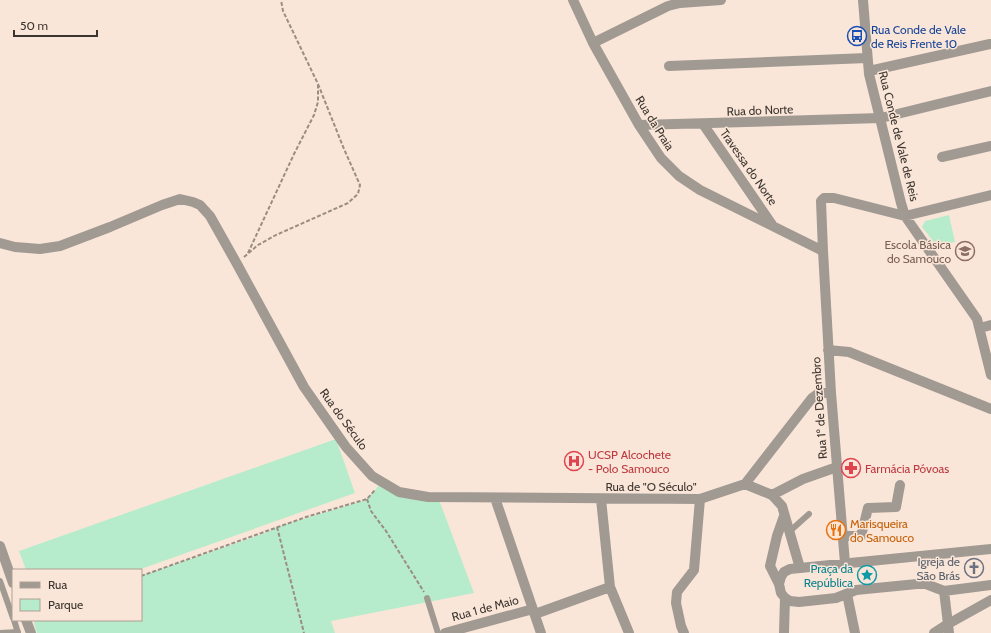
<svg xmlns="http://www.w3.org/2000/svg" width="991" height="633" font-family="Cabin,sans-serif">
  <rect width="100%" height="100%" fill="#fae6d8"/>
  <!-- green -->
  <path fill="#b6eccb" d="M 949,215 L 955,242 L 937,246 L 922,227 L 925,221 Z
    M 336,439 L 355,493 L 138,570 L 26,570 L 19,551 Z
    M 382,482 L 399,492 L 438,497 L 474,593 L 331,621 L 335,633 L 37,633 L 34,623 L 35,620 L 141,620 L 141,576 L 268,532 L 277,527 L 366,500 Z"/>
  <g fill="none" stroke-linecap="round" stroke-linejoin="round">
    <!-- path -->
    <path stroke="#9a8d83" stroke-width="2" stroke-dasharray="4 2" stroke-linecap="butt" d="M 248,253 L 294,154 L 314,115 L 318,102 L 318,85
      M 244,257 L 258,245 L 276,235 L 348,203 L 358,194 L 360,185 L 344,149 L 318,84 L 283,11 L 281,0
      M 367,499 L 371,511 L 386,531 L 424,592
      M 277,527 L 304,633
      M 141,576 L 306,517 L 367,499 L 375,490"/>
    <!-- lane -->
    <path stroke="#a19a93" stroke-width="6" d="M 790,531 L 809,514
      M 0,581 L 13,618
      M 427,598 L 438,633
      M 14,620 L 18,633
      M 0,633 L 18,632"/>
    <!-- street -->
    <path stroke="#a19a93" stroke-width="10" d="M 573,0 L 593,43 L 639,125 L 661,158 L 679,176 L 700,190 L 823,251
      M 863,0 L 869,74 L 901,203 L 905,216 L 912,226 L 977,319 L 991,375
      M 593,43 L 668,6 L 680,3 L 721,0
      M 669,66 L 867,58
      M 869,71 L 990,44
      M 703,124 L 773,226
      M 639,125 L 881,118 L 991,91
      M 942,157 L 991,146
      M 0,243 L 15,247 L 40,249 L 60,246 L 110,227 L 162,205 L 180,199 L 193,202 L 200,205 L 210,216 L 237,264 L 304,387 L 346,447 L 372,476 L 399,492 L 428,497 L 700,499 L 745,484 L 772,495 L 782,506 L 800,568
      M 980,328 L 991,325
      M 828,350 L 849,352 L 991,409
      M 745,484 L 812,398 L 819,393 L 831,393
      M 772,495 L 803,479 L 837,467
      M 495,498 L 541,633
      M 601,499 L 610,587 L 629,633
      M 843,536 L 861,536 L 868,508 L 896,507 L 900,485
      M 0,546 L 13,583
      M 991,549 L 790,569 L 784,572 L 781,577 L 779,584 L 781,593 L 785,598 L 790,601 L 799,602 L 836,598 L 856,590 L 917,584 L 926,584 L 944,591 L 991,585
      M 845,563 L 831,393 L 823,251 L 821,201 L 824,198 L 834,198 L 905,216 L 991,195
      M 779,584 L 770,566 L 777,536 L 784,516
      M 944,591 L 948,624 L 991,600
      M 847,594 L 855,633
      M 535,614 L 610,587
      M 26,620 L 31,633
      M 445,633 L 533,609
      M 684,633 L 681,626 L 676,603 L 677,592 L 694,570 L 700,499
      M 784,633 L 785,598
      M 934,633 L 948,624 L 949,633"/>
  </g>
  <!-- icons -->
  <defs>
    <g id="bus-ring" transform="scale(1)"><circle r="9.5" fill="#fae6d8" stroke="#1a4fb4" stroke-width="1.5"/><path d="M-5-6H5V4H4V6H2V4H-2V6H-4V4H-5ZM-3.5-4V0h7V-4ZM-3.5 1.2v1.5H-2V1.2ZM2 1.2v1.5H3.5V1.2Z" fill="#1a4fb4"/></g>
    <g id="school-ring" transform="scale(1)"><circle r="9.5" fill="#fae6d8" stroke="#8d6e63" stroke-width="1.5"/><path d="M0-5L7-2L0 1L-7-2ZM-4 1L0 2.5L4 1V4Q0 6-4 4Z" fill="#8d6e63"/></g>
    <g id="hospital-ring" transform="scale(1)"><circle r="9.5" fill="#fae6d8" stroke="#e0444e" stroke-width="1.5"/><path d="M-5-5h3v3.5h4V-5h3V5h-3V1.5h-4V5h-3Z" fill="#e0444e"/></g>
    <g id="pharmacy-ring" transform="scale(1)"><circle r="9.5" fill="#fae6d8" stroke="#e0444e" stroke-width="1.5"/><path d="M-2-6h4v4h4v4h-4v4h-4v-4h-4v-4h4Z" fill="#e0444e"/></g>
    <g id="restaurant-ring" transform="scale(1)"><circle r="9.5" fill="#fae6d8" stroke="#e8710a" stroke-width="1.5"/><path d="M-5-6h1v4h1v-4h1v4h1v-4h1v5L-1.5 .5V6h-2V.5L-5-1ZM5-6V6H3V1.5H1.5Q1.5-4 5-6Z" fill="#e8710a"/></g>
    <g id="church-ring" transform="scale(1)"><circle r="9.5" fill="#fae6d8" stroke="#6b7280" stroke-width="1.5"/><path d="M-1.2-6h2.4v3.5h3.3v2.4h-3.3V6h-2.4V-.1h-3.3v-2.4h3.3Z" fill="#6b7280"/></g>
    <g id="sight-ring" transform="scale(1)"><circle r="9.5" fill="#fae6d8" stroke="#0f9aa8" stroke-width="1.5"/><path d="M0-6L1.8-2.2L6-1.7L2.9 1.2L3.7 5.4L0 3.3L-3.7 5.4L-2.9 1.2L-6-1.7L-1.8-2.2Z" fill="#0f9aa8"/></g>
  </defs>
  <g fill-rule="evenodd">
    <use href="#bus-ring" x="857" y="36"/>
    <use href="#school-ring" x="965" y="251"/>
    <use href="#hospital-ring" x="574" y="461"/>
    <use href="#pharmacy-ring" x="851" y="468"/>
    <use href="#restaurant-ring" x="836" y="530"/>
    <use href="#church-ring" x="974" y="568"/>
    <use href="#sight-ring" x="867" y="575"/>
  </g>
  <g text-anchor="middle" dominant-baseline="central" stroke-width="3" stroke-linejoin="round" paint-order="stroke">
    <!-- transit labels -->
    <g font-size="12" fill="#164399" stroke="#fae6d8" text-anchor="start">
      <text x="871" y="29">Rua Conde de Vale<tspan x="871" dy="14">de Reis Frente 10</tspan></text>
    </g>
    <!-- street labels -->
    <g font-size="12" fill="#3c352f" stroke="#fae6d8">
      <text transform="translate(760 110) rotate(-2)">Rua do Norte</text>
      <text transform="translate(655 123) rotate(58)">Rua da Praia</text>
      <text transform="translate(899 136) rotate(76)">Rua Conde de Vale de Reis</text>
      <text transform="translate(749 167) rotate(55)">Travessa do Norte</text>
      <text transform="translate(819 408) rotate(-94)">Rua 1º de Dezembro</text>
      <text transform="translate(344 419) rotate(54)">Rua do Século</text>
      <text x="651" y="486">Rua de "O Século"</text>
      <text transform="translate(485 608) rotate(-15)">Rua 1 de Maio</text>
    </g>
    <!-- education labels -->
    <g font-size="12" fill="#785e54" stroke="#fae6d8" text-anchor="end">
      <text x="951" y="244">Escola Básica<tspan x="951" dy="14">do Samouco</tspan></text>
    </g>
    <!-- health labels -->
    <g font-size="12" fill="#be3a42" stroke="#fae6d8" text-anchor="start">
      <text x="588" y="454">UCSP Alcochete<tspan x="588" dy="14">- Polo Samouco</tspan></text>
      <text x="865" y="468">Farmácia Póvoas</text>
    </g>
    <!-- food labels -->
    <g font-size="12" fill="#c56008" stroke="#fae6d8" text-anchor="start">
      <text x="850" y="523">Marisqueira<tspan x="850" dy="14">do Samouco</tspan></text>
    </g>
    <!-- worship labels -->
    <g font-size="12" fill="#5b616d" stroke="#fae6d8" text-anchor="end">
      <text x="960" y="561">Igreja de<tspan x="960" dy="14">São Brás</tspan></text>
    </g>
    <!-- culture labels -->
    <g font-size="12" fill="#0d838f" stroke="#fae6d8" text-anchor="end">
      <text x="853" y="568">Praça da<tspan x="853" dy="14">República</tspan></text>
    </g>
  </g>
  <!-- legend -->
  <rect x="12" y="569" width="130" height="52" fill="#fae6d8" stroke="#ae9f94"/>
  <rect x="20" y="582" width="20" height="6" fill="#a19a93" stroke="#ae9f94"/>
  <text x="48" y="589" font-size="12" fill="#3c352f">Rua</text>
  <rect x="20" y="599" width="20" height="12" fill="#b6eccb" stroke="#ae9f94"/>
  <text x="48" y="609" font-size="12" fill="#3c352f">Parque</text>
  <!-- scale -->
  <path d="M14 30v6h83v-6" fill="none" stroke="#3c352f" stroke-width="2"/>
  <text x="20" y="30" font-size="12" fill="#3c352f" stroke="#fae6d8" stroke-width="3" paint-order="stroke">50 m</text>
</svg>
